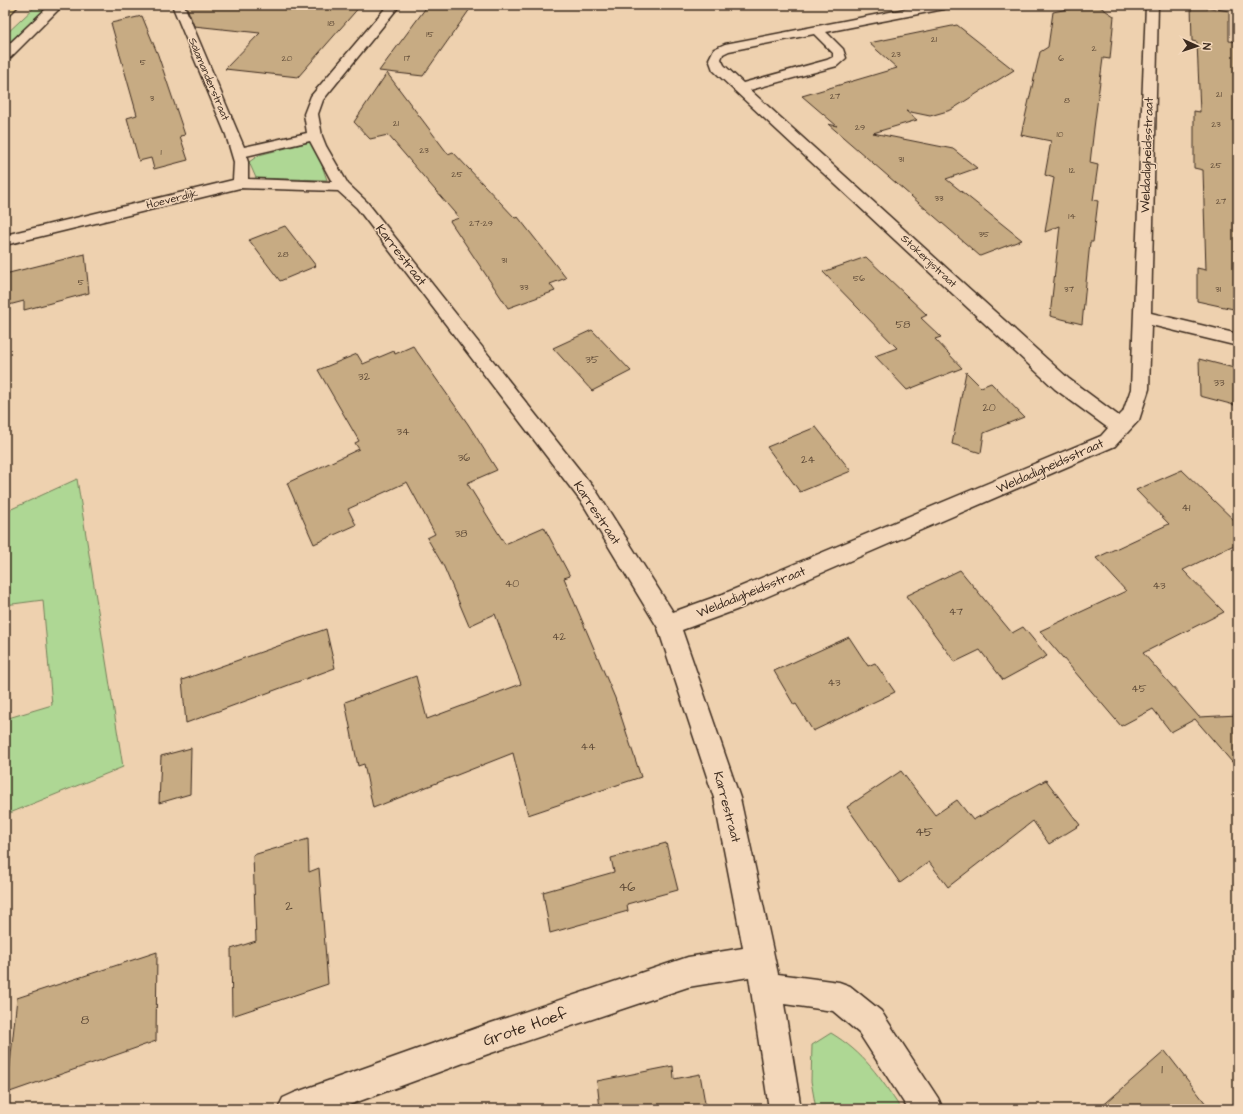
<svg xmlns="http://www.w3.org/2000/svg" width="1243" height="1114" font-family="'Architects Daughter',sans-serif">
  <rect width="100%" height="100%" fill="#eed1af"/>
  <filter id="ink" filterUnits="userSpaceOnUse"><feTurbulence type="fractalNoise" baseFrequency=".025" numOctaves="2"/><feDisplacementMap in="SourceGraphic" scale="8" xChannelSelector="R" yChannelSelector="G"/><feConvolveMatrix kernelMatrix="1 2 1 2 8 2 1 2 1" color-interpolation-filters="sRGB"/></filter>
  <g filter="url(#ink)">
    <!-- green -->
    <path fill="#aed794" stroke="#748059" d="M 37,5 L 50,5 L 5,46 L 5,35 Z
      M 310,142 L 319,157 L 327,180 L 256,178 L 249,162 L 259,155 Z
      M 77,479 L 123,767 L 5,815 L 5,719 L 52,705 L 43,600 L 5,605 L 5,512 Z
      M 831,1033 C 864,1053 880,1077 901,1109 L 816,1109 L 811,1081 L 812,1045 Z"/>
    <!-- building -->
    <path fill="#c7ab83" stroke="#3b2a1e" d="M 186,5 L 361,5 L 298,77 L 225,69 L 260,33 L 194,26 Z
      M 428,5 L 470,9 L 423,76 L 379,71 Z
      M 1088,5 L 1097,5 L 1114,16 L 1110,59 L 1103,58 L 1094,128 L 1090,163 L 1098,165 L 1093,200 L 1098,201 L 1093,242 L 1090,242 L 1082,324 L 1050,316 L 1060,226 L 1045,232 L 1054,178 L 1045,175 L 1051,141 L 1021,135 L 1040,52 L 1048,47 L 1053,12 Z
      M 1191,5 L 1229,11 L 1229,41 L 1238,42 L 1238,310 L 1197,301 L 1197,268 L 1206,270 L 1203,170 L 1194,168 L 1194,111 L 1200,112 L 1197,42 L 1192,41 Z
      M 142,16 L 158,55 L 185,135 L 180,136 L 188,160 L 154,169 L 151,158 L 139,161 L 127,118 L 137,115 L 111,23 Z
      M 957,25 L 1014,70 L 951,110 L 930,116 L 906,111 L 917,120 L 873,133 L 953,149 L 977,168 L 946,179 L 1022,240 L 980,256 L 828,124 L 837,126 L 802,96 L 897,68 L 869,43 Z
      M 387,73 L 448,154 L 453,152 L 515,218 L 518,217 L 566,278 L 550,284 L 555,291 L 508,308 L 450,221 L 459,218 L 388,135 L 370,139 L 354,122 Z
      M 285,226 L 316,266 L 280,281 L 249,240 Z
      M 85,254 L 89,293 L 24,310 L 24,301 L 5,306 L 5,274 Z
      M 866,257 L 927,315 L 921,318 L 941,337 L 935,339 L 962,368 L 907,390 L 875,356 L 897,348 L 823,272 Z
      M 592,330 L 631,371 L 592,391 L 553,348 Z
      M 413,346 L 468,424 L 497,470 L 467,483 L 505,544 L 544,527 L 570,576 L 564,578 L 615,698 L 641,777 L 528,815 L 513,753 L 373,808 L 364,764 L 358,766 L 345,702 L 416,676 L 427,719 L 521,684 L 495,614 L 469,626 L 444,567 L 427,538 L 435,534 L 407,482 L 348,509 L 356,525 L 314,544 L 287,483 L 359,449 L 355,443 L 359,441 L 318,370 L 357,354 L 363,364 L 394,351 L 395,354 Z
      M 1199,359 L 1238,369 L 1238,406 L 1200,396 Z
      M 966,372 L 981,387 L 991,383 L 1024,417 L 984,433 L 981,453 L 952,444 Z
      M 816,427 L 851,471 L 800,492 L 767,447 Z
      M 1182,470 L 1238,524 L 1238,543 L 1183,570 L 1224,612 L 1143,653 L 1199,717 L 1238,715 L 1238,769 L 1195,719 L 1171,732 L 1153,709 L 1121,726 L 1040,631 L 1126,591 L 1096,558 L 1169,524 L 1136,490 Z
      M 960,570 L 1012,633 L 1023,627 L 1047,656 L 1003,680 L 980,650 L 955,662 L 906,596 Z
      M 326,629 L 335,668 L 186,723 L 182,680 Z
      M 849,637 L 868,666 L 875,663 L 895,692 L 813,731 L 796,704 L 794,705 L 774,671 Z
      M 191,748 L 190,794 L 159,803 L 161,756 Z
      M 901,771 L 935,815 L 957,800 L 973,820 L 1046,780 L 1080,825 L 1049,844 L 1033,821 L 948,887 L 929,862 L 900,883 L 847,807 Z
      M 308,839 L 309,872 L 319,868 L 328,984 L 232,1016 L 231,949 L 256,941 L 253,855 Z
      M 666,843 L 678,890 L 627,904 L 628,911 L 550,933 L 543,892 L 614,872 L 611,858 Z
      M 157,952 L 156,1041 L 7,1093 L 17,998 Z
      M 1165,1051 L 1210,1109 L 1099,1109 Z
      M 673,1066 L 674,1079 L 700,1074 L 706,1109 L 600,1109 L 597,1081 Z"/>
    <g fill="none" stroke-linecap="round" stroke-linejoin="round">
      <!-- minor casing -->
      <g stroke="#3b2a1e" stroke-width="3">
        <path id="minor" d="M 50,5 L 63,5 L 10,58 L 5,59 L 5,48 Z
          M 172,5 L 184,5 L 244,147 L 307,133 L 304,114 L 311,96 L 388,5 L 400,5 L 323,100 L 318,114 L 322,136 L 326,146 L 348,184 L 367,202 L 597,492 L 673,612 L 723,594 L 1101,436 L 1108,428 L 1055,389 L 735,91 L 713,70 L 709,59 L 714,49 L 725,44 L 926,5 L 950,5 L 944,9 L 826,32 L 843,49 L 846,58 L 837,66 L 750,90 L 1069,379 L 1119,416 L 1123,412 L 1131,389 L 1146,5 L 1158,5 L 1151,313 L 1238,334 L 1238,346 L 1151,325 L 1149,389 L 1139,420 L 1115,446 L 736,610 L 682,630 L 740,798 L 778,974 L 839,982 L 850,986 L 881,1011 L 938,1098 L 943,1109 L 908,1109 L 859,1033 L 833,1011 L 784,1004 L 801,1109 L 769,1109 L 749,977 L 688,987 L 488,1054 L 338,1109 L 278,1109 L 283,1098 L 294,1093 L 488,1024 L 688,957 L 743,948 L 714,798 L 658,628 L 583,504 L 357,208 L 338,191 L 240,188 L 5,245 L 5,235 L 233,180 L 234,162 L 226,135 ZM 814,34 L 833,53 L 833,57 L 827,60 L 743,83 L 724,65 L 721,59 L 723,54 L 729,51 ZM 310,141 L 332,182 L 248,179 L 248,162 L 246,156 Z"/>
      </g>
      <!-- trunk casing -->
      <g stroke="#3b2a1e" stroke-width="3">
        <path id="trunk" d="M 6,5 L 19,5 L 9,15 L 5,16 Z"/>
      </g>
      <!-- minor -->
      <use href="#minor" fill="#f3d7ba" fill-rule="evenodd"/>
      <!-- trunk -->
      <use href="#trunk" fill="#fbdf96" fill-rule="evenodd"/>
    </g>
  </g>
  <g text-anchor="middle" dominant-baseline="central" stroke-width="3" stroke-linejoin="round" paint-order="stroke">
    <!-- far-number labels -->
    <g font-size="9" fill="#5e4a37">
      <text x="331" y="23">18</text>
      <text x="430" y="34">15</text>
      <text x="934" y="39">21</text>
      <text x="1094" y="48">2</text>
      <text x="896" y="54">23</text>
      <text x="287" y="58">20</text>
      <text x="407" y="58">17</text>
      <text x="1061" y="58">6</text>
      <text x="143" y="62">5</text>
      <text x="1219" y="94">21</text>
      <text x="835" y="96">27</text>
      <text x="152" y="98">3</text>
      <text x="1067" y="100">8</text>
      <text x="396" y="123">21</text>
      <text x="1216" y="124">23</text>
      <text x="860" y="127">29</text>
      <text x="1060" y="134">10</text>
      <text x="424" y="150">23</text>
      <text x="161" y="152">1</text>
      <text x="901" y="159">31</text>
      <text x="1216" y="165">25</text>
      <text x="1072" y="170">12</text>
      <text x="457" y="174">25</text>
      <text x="939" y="198">33</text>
      <text x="1221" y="201">27</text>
      <text x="1072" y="216">14</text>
      <text x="481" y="223">27-29</text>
      <text x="984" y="234">35</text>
      <text x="283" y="254">28</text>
      <text x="504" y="260">31</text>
      <text x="859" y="278">56</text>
      <text x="81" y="282">5</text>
      <text x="524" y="287">33</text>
      <text x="1069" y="289">37</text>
      <text x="1218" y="289">31</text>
    </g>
    <!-- far-street labels -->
    <g font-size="11" fill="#3b2a1e" stroke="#f3d7ba">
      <text transform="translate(209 79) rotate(67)">Salamanderstraat</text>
      <text transform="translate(172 199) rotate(-14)">Hoeverdijk</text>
      <text transform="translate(929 261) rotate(43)">Stokerijstraat</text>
    </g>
    <!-- number labels -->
    <g font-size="11" fill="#5e4a37">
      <text x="903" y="324">58</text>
      <text x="592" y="359">35</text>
      <text x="364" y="376">32</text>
      <text x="1219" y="382">33</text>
      <text x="989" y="407">20</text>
      <text x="403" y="431">34</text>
      <text x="464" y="457">36</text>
      <text x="808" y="459">24</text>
      <text x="1186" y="507">41</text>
      <text x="461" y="533">38</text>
      <text x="512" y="583">40</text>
      <text x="1159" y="585">43</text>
      <text x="956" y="611">47</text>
      <text x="559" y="636">42</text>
      <text x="834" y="682">43</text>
      <text x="1139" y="688">45</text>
      <text x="588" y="746">44</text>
    </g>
    <!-- street labels -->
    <g font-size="13" fill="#3b2a1e" stroke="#f3d7ba">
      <text transform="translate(1147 155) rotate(-88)">Weldadigheidsstraat</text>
      <text transform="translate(401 255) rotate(52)">Karrestraat</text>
      <text transform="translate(1050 466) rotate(-24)">Weldadigheidsstraat</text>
      <text transform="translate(597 513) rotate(56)">Karrestraat</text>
      <text transform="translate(751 592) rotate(-22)">Weldadigheidsstraat</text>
      <text transform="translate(727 807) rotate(75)">Karrestraat</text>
    </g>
    <!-- near-number labels -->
    <g font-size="13" fill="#5e4a37">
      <text x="924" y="832">45</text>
      <text x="627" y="887">46</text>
      <text x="289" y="906">2</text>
      <text x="85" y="1020">8</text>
      <text x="1162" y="1069">1</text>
    </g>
    <!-- near-street labels -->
    <g font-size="16" fill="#3b2a1e" stroke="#f3d7ba">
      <text transform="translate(525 1027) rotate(-19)">Grote Hoef</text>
    </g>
  </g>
  <!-- margin -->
  <rect width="1243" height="1114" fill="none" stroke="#f3d7ba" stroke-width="20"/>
  <rect x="10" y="10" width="1223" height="1094" fill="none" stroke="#3b2a1e" stroke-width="1.5" filter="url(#ink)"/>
  <!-- north arrow -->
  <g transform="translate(1197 46) rotate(93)" stroke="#f3d7ba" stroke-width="3" paint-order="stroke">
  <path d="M0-3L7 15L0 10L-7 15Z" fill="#3b2a1e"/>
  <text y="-6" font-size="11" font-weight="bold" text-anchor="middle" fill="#3b2a1e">N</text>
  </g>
</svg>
